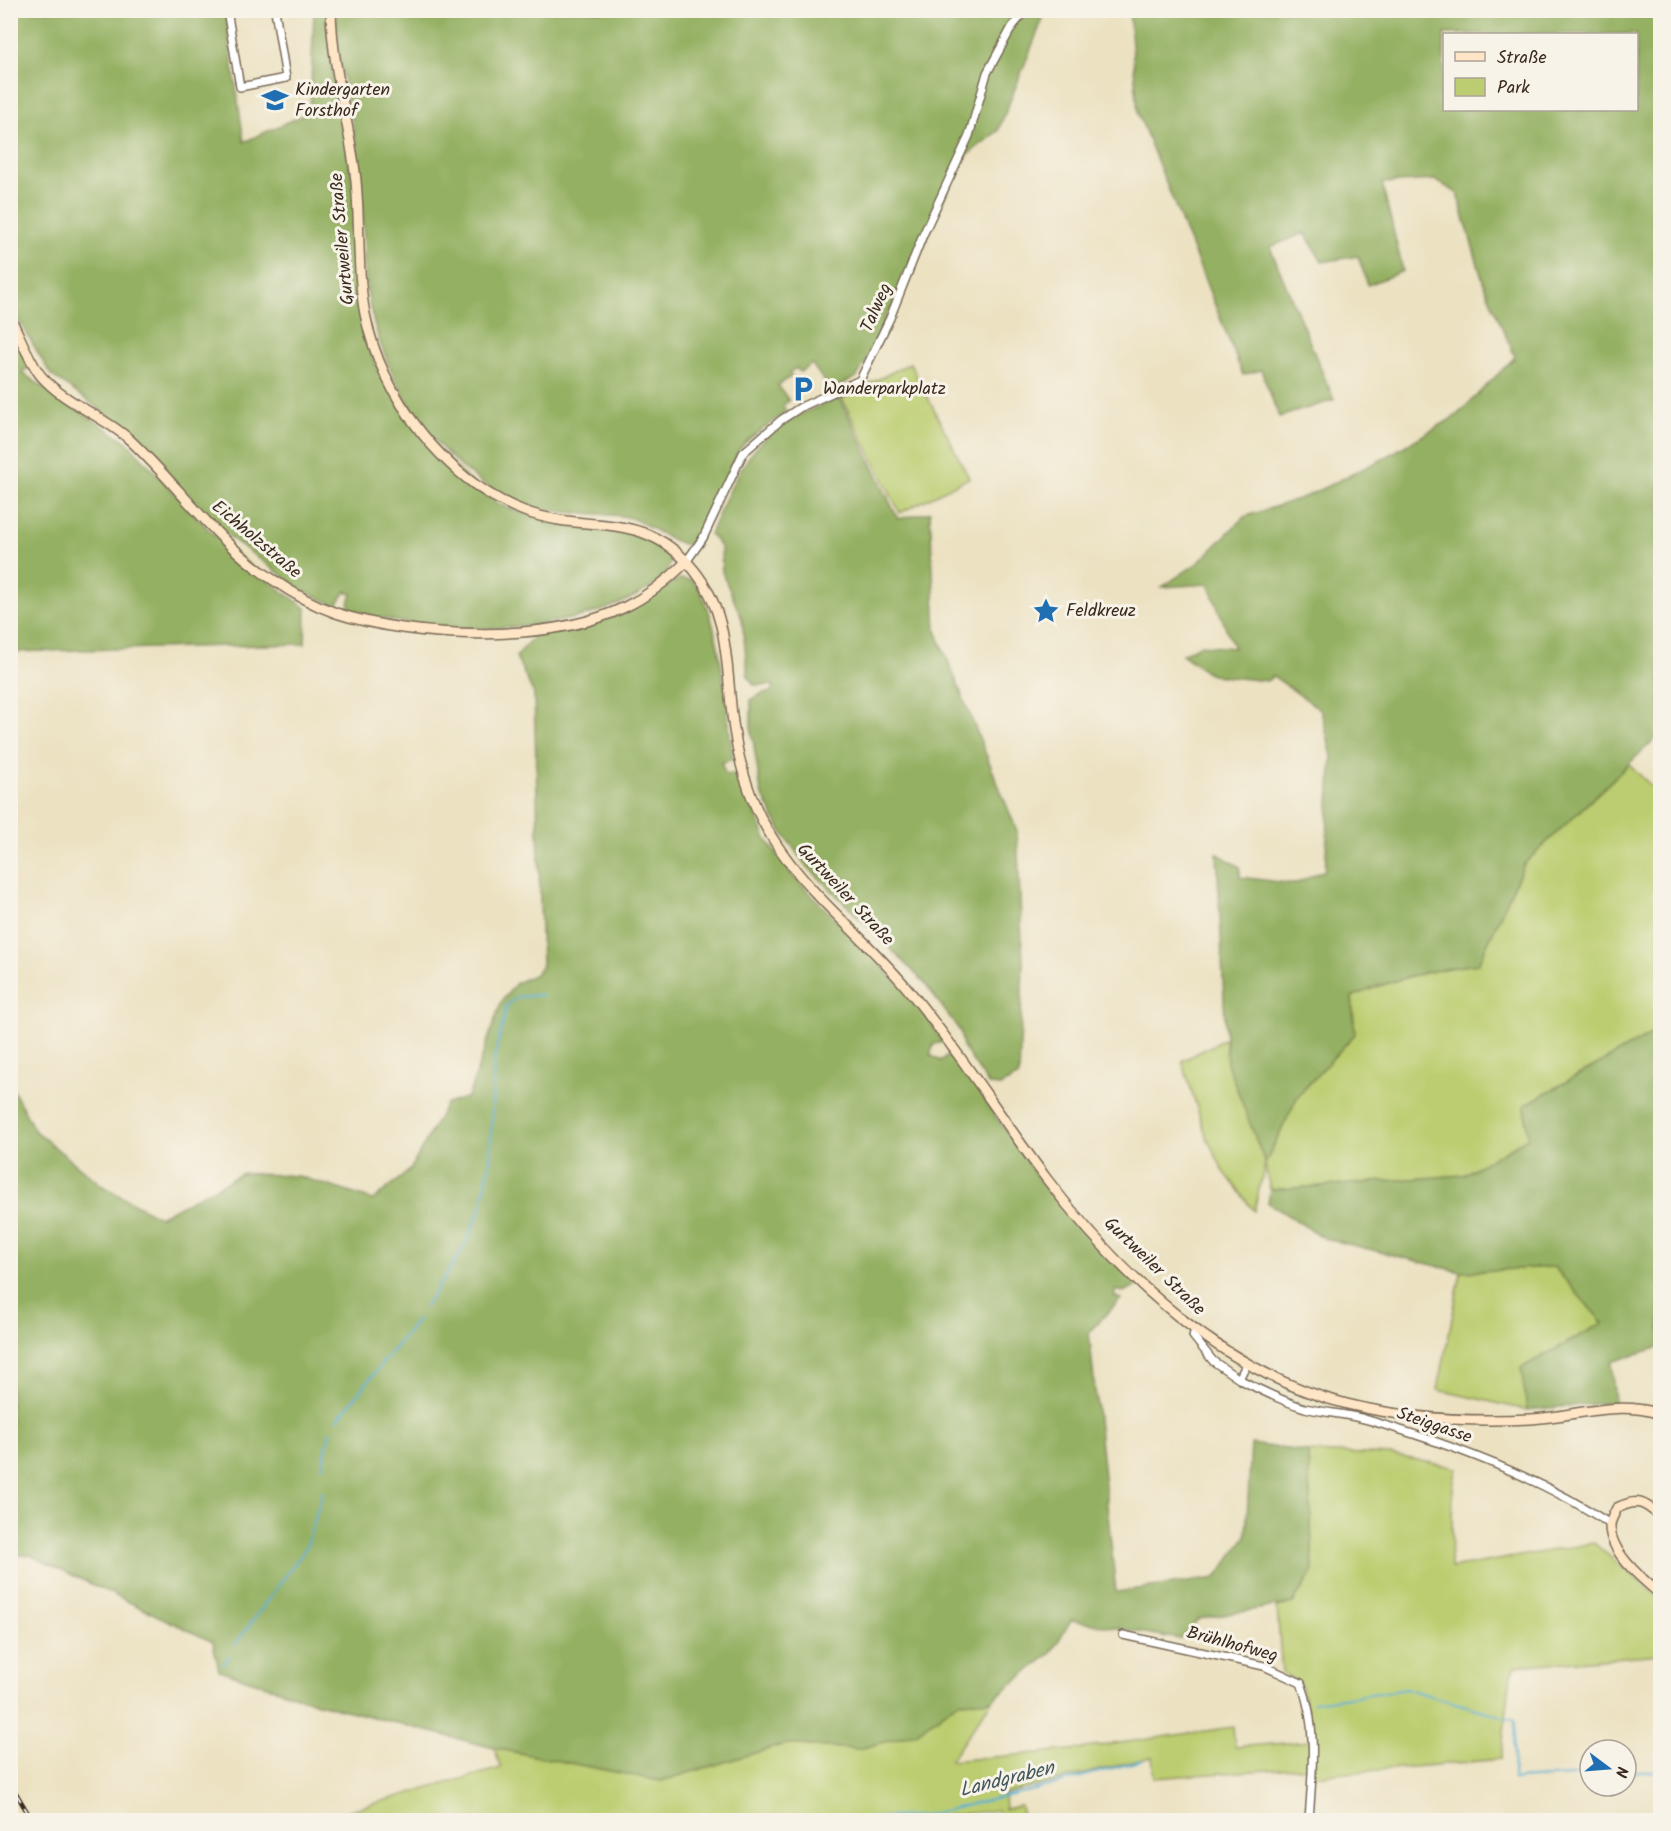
<svg xmlns="http://www.w3.org/2000/svg" width="1671" height="1831" font-family="Kalam,sans-serif">
  <rect width="100%" height="100%" fill="#f7f3e8"/>
  <filter id="ink" filterUnits="userSpaceOnUse"><feTurbulence type="fractalNoise" baseFrequency=".0167" numOctaves="2"/><feDisplacementMap in="SourceGraphic" scale="12" xChannelSelector="R" yChannelSelector="G"/><feConvolveMatrix kernelMatrix="1 2 1 2 8 2 1 2 1" color-interpolation-filters="sRGB"/></filter>
  <filter id="wash" filterUnits="userSpaceOnUse"><feTurbulence type="fractalNoise" baseFrequency=".008" numOctaves="4" result="noise"/><feDisplacementMap in="SourceGraphic" scale="24" xChannelSelector="R" yChannelSelector="G"/><feGaussianBlur stdDeviation="1.35" result="paint"/><feColorMatrix in="noise" values="0 0 0 0 0 0 0 0 0 0 0 0 0 0 0 0 0 1.4 0 .05"/><feComposite in="paint" operator="in"/></filter>
  <g filter="url(#wash)">
    <rect width="100%" height="100%" fill="#ece2c2"/>
    <!-- green -->
    <path fill="#bbcd70" stroke="#7b7c47" stroke-width="1.5" d="M 910,363 L 969,478 L 900,513 L 842,398 Z
      M 1629,764 L 1660,795 L 1660,1029 L 1525,1105 L 1528,1138 L 1463,1175 L 1270,1190 L 1265,1164 L 1254,1211 L 1223,1170 L 1206,1136 L 1182,1061 L 1225,1039 L 1227,1063 L 1266,1162 L 1298,1096 L 1354,1035 L 1351,997 C 1393,979 1433,969 1478,964 L 1524,864 Z
      M 1554,1267 L 1603,1323 L 1522,1368 L 1527,1410 L 1438,1390 L 1461,1272 Z
      M 1308,1452 L 1392,1455 L 1457,1468 L 1453,1485 L 1451,1568 L 1594,1543 L 1660,1599 L 1660,1654 L 1516,1666 L 1511,1674 L 1501,1759 L 1312,1776 L 1311,1767 L 1154,1778 L 1152,1757 L 1004,1794 L 1005,1809 L 1021,1806 L 1023,1820 L 1000,1820 L 998,1810 L 912,1820 L 314,1820 L 501,1768 L 494,1748 L 661,1781 L 785,1744 L 859,1749 L 916,1733 L 958,1702 L 992,1700 L 950,1761 L 1070,1750 L 1233,1727 L 1235,1747 L 1312,1741 L 1301,1684 L 1282,1673 L 1277,1607 L 1293,1603 L 1313,1571 Z"/>
    <!-- forest -->
    <path fill="#94b062" stroke="#686d40" stroke-width="1.5" fill-rule="evenodd" d="M 10,11 L 225,11 L 244,142 L 310,112 L 314,11 L 327,11 C 327,65 343,118 351,172 C 361,228 351,300 371,352 C 386,393 413,424 444,455 C 462,473 481,497 506,507 C 554,528 638,516 671,558 C 669,578 655,585 639,594 C 576,630 472,634 401,622 C 383,619 365,613 347,609 L 352,594 L 346,591 L 336,606 L 302,590 L 216,527 L 133,437 L 101,410 L 51,375 L 11,307 Z
      M 336,11 L 1046,11 L 998,131 L 961,160 L 895,310 L 890,308 L 870,354 L 857,377 L 830,390 L 812,364 L 800,372 L 796,368 L 789,373 L 792,376 L 778,385 L 789,401 L 783,405 L 786,412 L 748,440 L 739,450 L 701,532 L 687,545 C 663,540 645,519 621,516 C 591,512 561,515 531,506 C 437,479 371,364 365,271 C 362,238 365,205 360,172 C 354,118 337,65 336,11 Z
      M 1129,11 L 1660,11 L 1660,734 L 1524,864 L 1478,964 C 1433,969 1393,978 1352,997 L 1355,1034 L 1298,1096 L 1265,1163 L 1227,1063 L 1217,853 L 1240,867 L 1240,877 L 1295,884 L 1325,870 L 1332,756 L 1321,710 L 1273,676 L 1267,681 L 1211,675 L 1182,654 L 1200,645 L 1234,648 L 1208,584 L 1162,587 L 1199,562 L 1244,517 L 1307,496 L 1381,460 L 1456,416 L 1515,357 L 1484,285 L 1457,193 L 1435,180 L 1382,183 L 1403,271 L 1368,285 L 1358,256 L 1322,262 L 1305,233 L 1270,247 L 1334,400 L 1279,417 L 1261,370 L 1243,375 L 1138,113 ZM 1636,34 L 1636,110 L 1444,110 L 1444,34 Z
      M 10,326 L 32,368 L 24,370 L 22,373 L 127,442 L 209,530 L 263,577 L 306,608 L 305,644 L 11,652 Z
      M 840,398 L 898,519 L 930,512 L 936,631 L 1017,831 L 1023,965 L 1019,1076 L 1000,1086 L 989,1085 L 963,1047 L 960,1031 L 924,982 L 804,863 L 780,829 L 761,792 L 751,727 L 751,700 L 763,693 L 772,692 L 773,685 L 754,685 L 748,676 L 742,619 L 722,572 L 721,548 L 710,534 C 743,457 757,427 840,398 Z
      M 680,579 L 692,580 C 721,610 727,715 733,759 L 721,763 L 726,775 L 739,773 L 766,839 L 791,874 L 912,997 L 944,1042 L 934,1044 L 930,1055 L 941,1061 L 946,1056 L 954,1055 L 1044,1187 L 1110,1258 L 1138,1285 L 1123,1292 L 1116,1290 L 1114,1296 L 1121,1299 L 1089,1332 L 1116,1592 L 1216,1578 L 1246,1536 L 1251,1444 L 1308,1452 L 1313,1571 L 1293,1603 L 1199,1619 L 1179,1639 L 1071,1620 L 1051,1653 L 992,1700 L 958,1702 L 916,1733 L 859,1749 L 785,1744 L 661,1781 L 494,1748 L 314,1702 L 219,1670 L 213,1642 L 30,1555 L 11,1555 L 10,1084 L 35,1131 L 104,1187 L 159,1217 L 243,1173 L 298,1176 L 373,1200 L 410,1170 L 446,1104 L 468,1097 L 501,1002 L 516,983 L 536,974 L 542,965 L 534,694 L 516,657 C 522,650 528,641 535,636 C 546,628 605,622 625,613 C 645,604 661,585 680,579 Z
      M 1660,1029 L 1660,1347 L 1611,1362 L 1615,1402 L 1527,1410 L 1521,1368 L 1603,1323 L 1554,1267 L 1461,1272 L 1324,1238 L 1268,1203 L 1270,1190 L 1463,1175 L 1528,1138 L 1525,1105 Z"/>
    <g fill="none" stroke-linecap="round" stroke-linejoin="round">
      <!-- stream -->
      <path stroke="#56add3" stroke-width="2" d="M 425,1307 L 463,1249 L 481,1208 L 490,1162 L 494,1059 L 507,1005 L 517,997 L 542,995
        M 337,1420 L 418,1319
        M 322,1467 L 330,1432
        M 235,1645 L 306,1548 L 323,1492
        M 223,1665 L 229,1656
        M 1313,1702 L 1407,1689 L 1515,1720 L 1513,1779 L 1590,1775
        M 1626,1773 L 1657,1771
        M 840,1820 L 926,1815 L 1033,1790 L 1143,1760"/>
    </g>
  </g>
  <g filter="url(#ink)">
    <g fill="none" stroke-linecap="round" stroke-linejoin="round">
      <!-- street casing -->
      <g stroke="#796a57" stroke-width="10">
        <path id="street" d="M 227,10 L 240,87 L 286,78 L 275,10
          M 686,562 L 703,538 L 743,453 L 781,420 L 801,407 L 860,380 L 890,318 L 923,235 L 969,136 L 987,73 L 1012,27 L 1026,10
          M 1195,1330 L 1193,1336 L 1213,1361 L 1239,1379 L 1246,1365
          M 1239,1379 C 1260,1390 1282,1401 1305,1408 C 1326,1413 1348,1414 1368,1420 C 1450,1444 1540,1477 1610,1524
          M 1123,1635 L 1264,1666 L 1301,1683 C 1318,1726 1312,1775 1309,1820"/>
      </g>
      <!-- secondary casing -->
      <g stroke="#796a57" stroke-width="12">
        <path id="secondary" d="M 331,10 C 332,66 348,118 355,172 C 361,219 356,267 365,314 C 381,396 445,481 524,511 C 588,535 642,507 694,570 C 729,613 726,664 732,715 C 737,758 749,802 773,839 C 810,898 868,939 911,993 C 960,1052 1000,1117 1046,1178 C 1120,1276 1225,1374 1347,1404 C 1407,1419 1469,1422 1531,1419 C 1575,1416 1618,1400 1660,1414
          M 10,317 C 19,334 30,364 42,377 C 66,404 104,416 130,440 C 179,486 216,542 272,579 C 292,593 313,605 336,613 C 415,639 549,644 625,607 C 648,596 668,580 686,562
          M 1660,1516 C 1644,1502 1638,1498 1617,1508 C 1615,1513 1610,1520 1610,1526 C 1610,1553 1642,1579 1660,1594"/>
      </g>
      <!-- street -->
      <use href="#street" stroke="#fff" stroke-width="7"/>
      <!-- secondary -->
      <use href="#secondary" stroke="#fee5c5" stroke-width="9"/>
      <!-- rail casing -->
      <g stroke="#3b2a1e" stroke-width="4.5">
        <path id="rail" d="M 10,1783 L 32,1820"/>
      </g>
      <!-- rail -->
      <use href="#rail" stroke="#f7f3e8" stroke-width="2" stroke-dasharray="7" stroke-linecap="butt"/>
    </g>
  </g>
  <!-- icons -->
  <defs>
    <g id="school-bare" transform="scale(2.07)"><path d="M0-5L7-2L0 1L-7-2ZM-4 1L0 2.5L4 1V4Q0 6-4 4Z" fill="#1f6fb2" stroke="#f7f3e8" stroke-width="2.5" paint-order="stroke"/></g>
    <g id="parking-bare" transform="scale(2.07)"><path d="M-3.5-5.5H1a3.5 3.5 0 0 1 0 7H-1V5.5H-3.5ZM-1-3.4V-.6H.8a1.4 1.4 0 0 0 0-2.8Z" fill="#1f6fb2" stroke="#f7f3e8" stroke-width="2.5" paint-order="stroke"/></g>
    <g id="sight-bare" transform="scale(2.07)"><path d="M0-6L1.8-2.2L6-1.7L2.9 1.2L3.7 5.4L0 3.3L-3.7 5.4L-2.9 1.2L-6-1.7L-1.8-2.2Z" fill="#1f6fb2" stroke="#f7f3e8" stroke-width="2.5" paint-order="stroke"/></g>
  </defs>
  <g fill-rule="evenodd">
    <use href="#school-bare" x="275" y="100"/>
    <use href="#parking-bare" x="803" y="389"/>
    <use href="#sight-bare" x="1046" y="611"/>
  </g>
  <g text-anchor="middle" dominant-baseline="central" stroke-width="6" stroke-linejoin="round" paint-order="stroke">
    <!-- poi labels -->
    <g font-size="18" fill="#3b2a1e" stroke="#f7f3e8" text-anchor="start">
      <text x="295" y="90">Kindergarten<tspan x="295" dy="21">Forsthof</tspan></text>
      <text x="823" y="389">Wanderparkplatz</text>
      <text x="1066" y="611">Feldkreuz</text>
    </g>
    <!-- street labels -->
    <g font-size="18" fill="#3b2a1e" stroke="#f7f3e8">
      <text transform="translate(343 239) rotate(-95)">Gurtweiler Straße</text>
      <text transform="translate(877 308) rotate(-66)">Talweg</text>
      <text transform="translate(256 540) rotate(40)">Eichholzstraße</text>
      <text transform="translate(845 895) rotate(47)">Gurtweiler Straße</text>
      <text transform="translate(1154 1267) rotate(44)">Gurtweiler Straße</text>
      <text transform="translate(1434 1426) rotate(19)">Steiggasse</text>
      <text transform="translate(1232 1645) rotate(15)">Brühlhofweg</text>
    </g>
    <!-- water labels -->
    <g font-size="20" font-style="italic" fill="#44585d" stroke="#f7f3e8">
      <text transform="translate(1007 1780) rotate(-14)">Landgraben</text>
    </g>
  </g>
  <!-- margin -->
  <rect width="1671" height="1831" fill="none" stroke="#f7f3e8" stroke-width="36"/>
  <!-- legend -->
  <rect x="1443" y="33" width="195" height="78" fill="#f7f3e8" stroke="#aca397" stroke-width="1.5"/>
  <rect x="1455" y="52" width="30" height="9" fill="#fee5c5" stroke="#aca397" stroke-width="1.5"/>
  <text x="1497" y="63" font-size="18" fill="#3b2a1e">Straße</text>
  <rect x="1455" y="78" width="30" height="18" fill="#bbcd70" stroke="#aca397" stroke-width="1.5"/>
  <text x="1497" y="93" font-size="18" fill="#3b2a1e">Park</text>
  <!-- north arrow -->
  <g transform="translate(1608 1768) rotate(106)"><circle r="28" fill="#f7f3e8" stroke="#aca397" stroke-width="1.5"/>
  <path d="M0-4.5L10 22L0 15L-10 22Z" fill="#1f6fb2"/>
  <text y="-9" font-size="16" font-weight="bold" text-anchor="middle" fill="#3b2a1e">N</text>
  </g>
</svg>
